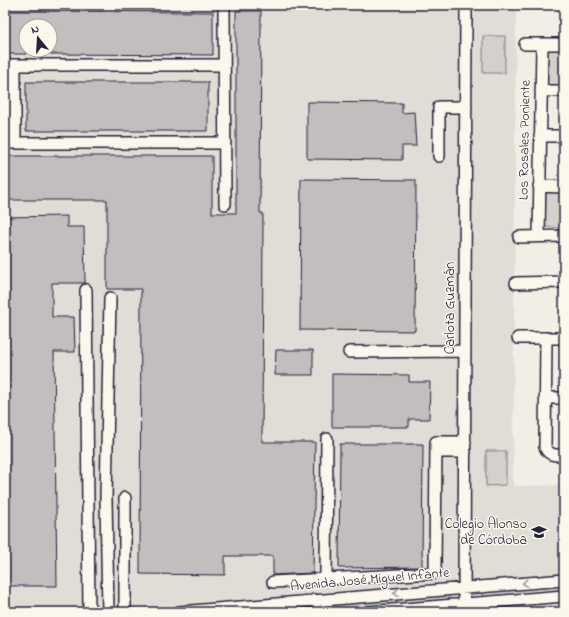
<svg xmlns="http://www.w3.org/2000/svg" width="569" height="617" font-family="'Indie Flower',sans-serif">
  <rect width="100%" height="100%" fill="#f2eee5"/>
  <filter id="ink" filterUnits="userSpaceOnUse"><feTurbulence type="fractalNoise" baseFrequency=".025" numOctaves="2"/><feDisplacementMap in="SourceGraphic" scale="8" xChannelSelector="R" yChannelSelector="G"/><feConvolveMatrix kernelMatrix="1 2 1 2 8 2 1 2 1" color-interpolation-filters="sRGB"/></filter>
  <g filter="url(#ink)">
    <!-- built -->
    <path fill="#e0dcd6" fill-rule="evenodd" d="M 5,5 L 516,5 L 513,486 L 564,485 L 564,612 L 5,612 ZM 26,26 L 50,26 L 50,50 L 26,50 Z"/>
    <!-- green -->
    <path fill="#d4d1cc" stroke="#7b7a84" d="M 483,36 L 505,36 L 505,73 L 483,73 Z
      M 545,48 L 564,48 L 564,87 L 545,88 Z
      M 545,192 L 564,192 L 564,228 L 544,227 Z
      M 486,451 L 506,451 L 506,485 L 486,486 Z
      M 564,583 L 564,592 L 485,598 L 482,595 L 482,591 Z
      M 449,595 L 449,599 L 447,601 L 324,611 L 324,603 Z
      M 309,605 L 310,612 L 225,612 Z"/>
    <!-- building -->
    <path fill="#c2bebe" stroke="#22223b" d="M 5,11 L 213,12 L 213,55 L 50,54 L 50,26 L 26,26 L 26,54 L 5,54 Z
      M 236,11 L 261,11 L 260,213 L 263,213 L 262,442 L 315,442 L 313,573 L 273,575 L 273,556 L 225,556 L 225,575 L 140,574 L 141,289 L 107,289 L 107,200 L 5,200 L 5,156 L 212,156 L 212,213 L 236,213 Z
      M 26,82 L 208,82 L 208,131 L 26,131 Z
      M 307,102 L 402,103 L 402,113 L 414,112 L 416,146 L 402,146 L 402,160 L 307,159 Z
      M 301,179 L 416,180 L 415,331 L 300,330 Z
      M 67,216 L 67,227 L 84,227 L 85,283 L 52,283 L 52,317 L 74,317 L 75,352 L 54,352 L 57,586 L 5,586 L 5,217 Z
      M 276,350 L 313,350 L 313,375 L 275,375 Z
      M 332,374 L 409,375 L 409,382 L 430,382 L 429,419 L 409,419 L 409,427 L 332,427 Z
      M 340,444 L 423,444 L 422,567 L 339,568 Z"/>
    <g fill="none" stroke-linecap="round" stroke-linejoin="round">
      <!-- minor casing -->
      <g stroke="#22223b" stroke-width="14">
        <path id="minor" d="M 224,8 L 225,204
          M 525,44 L 564,44
          M 5,65 L 224,65
          M 541,91 L 564,91
          M 540,136 L 564,136
          M 5,143 L 225,143
          M 15,143 L 15,65
          M 439,156 L 439,107 L 466,107
          M 539,186 L 564,187
          M 539,236 L 542,44
          M 519,237 L 564,236
          M 516,283 L 564,282
          M 86,290 L 89,612
          M 518,338 L 564,338
          M 546,338 L 545,447 C 549,456 555,455 564,455
          M 349,352 L 465,351
          M 545,398 L 564,398
          M 436,452 L 465,452
          M 326,579 L 327,439
          M 273,582 L 435,573 L 436,442 L 465,442
          M 314,600 L 318,605 L 318,612
          M 108,612 L 106,498 L 110,298
          M 125,612 L 125,498
          M 179,612 L 564,580
          M 368,612 L 564,596
          M 464,612 L 466,5"/>
      </g>
      <!-- minor -->
      <use href="#minor" stroke="#fbf7ec" stroke-width="11"/>
    </g>
    <!-- one-way arrows -->
    <defs><path id="oneway-chevron" d="M-2-3.5L2.5 0L-2 3.5" fill="none" stroke-width="1.6" stroke-linecap="round" stroke-linejoin="round"/></defs>
    <g stroke="#99979c">
      <use href="#oneway-chevron" transform="translate(525 583) rotate(175)"/>
      <use href="#oneway-chevron" transform="translate(396 593) rotate(175)"/>
    </g>
  </g>
  <!-- icons -->
  <defs>
    <g id="school-bare" transform="scale(1.2)"><path d="M0-5L7-2L0 1L-7-2ZM-4 1L0 2.5L4 1V4Q0 6-4 4Z" fill="#22223b" stroke="#fbf7ec" stroke-width="2.5" paint-order="stroke"/></g>
  </defs>
  <g fill-rule="evenodd">
    <use href="#school-bare" x="539" y="532"/>
  </g>
  <g text-anchor="middle" dominant-baseline="central" stroke-width="3" stroke-linejoin="round" paint-order="stroke">
    <!-- street labels -->
    <g font-size="14" fill="#22223b" stroke="#fbf7ec">
      <text transform="translate(525 140) rotate(-89)">Los Rosales Poniente</text>
      <text transform="translate(450 308) rotate(-90)">Carlota Guzmán</text>
      <text transform="translate(370 580) rotate(-5)">Avenida José Miguel Infante</text>
    </g>
    <!-- poi labels -->
    <g font-size="14" fill="#22223b" stroke="#fbf7ec" text-anchor="end">
      <text x="527" y="524">Colegio Alonso<tspan x="527" dy="16">de Córdoba</tspan></text>
    </g>
  </g>
  <!-- margin -->
  <rect width="569" height="617" fill="none" stroke="#fbf7ec" stroke-width="20"/>
  <rect x="10" y="10" width="549" height="597" fill="none" stroke="#22223b" stroke-width="1.5" filter="url(#ink)"/>
  <!-- north arrow -->
  <g transform="translate(38 38) rotate(342)"><circle r="19" fill="#fbf7ec" stroke="#a4a2a5"/>
  <path d="M0-3L7 15L0 10L-7 15Z" fill="#22223b"/>
  <text y="-6" font-size="11" font-weight="bold" text-anchor="middle" fill="#22223b">N</text>
  </g>
</svg>
